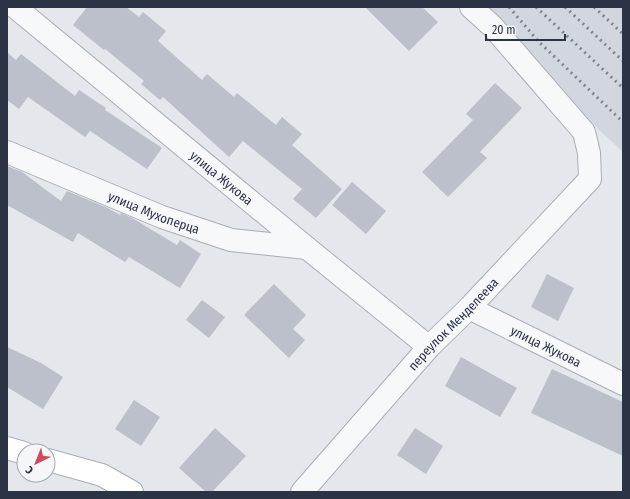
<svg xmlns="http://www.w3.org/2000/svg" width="630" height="499" font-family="'Fira Sans Condensed',sans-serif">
  <rect width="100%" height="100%" fill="#e4e7ec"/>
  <!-- built -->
  <path fill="#d2d6de" d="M 467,7 L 623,7 L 623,152 Z"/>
  <!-- building -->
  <path fill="#bbc0ca" d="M 87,7 L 126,7 L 139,17 L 143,12 L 166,31 L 158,41 L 202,80 L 207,74 L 234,97 L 237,93 L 276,125 L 282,117 L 302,134 L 292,145 L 342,189 L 316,218 L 293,199 L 302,189 L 243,141 L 229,157 L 163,97 L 160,100 L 141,84 L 144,81 L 105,49 L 104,50 L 73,25 Z
    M 365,7 L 422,7 L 438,22 L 409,51 Z
    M 7,52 L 16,60 L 21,54 L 75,96 L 79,90 L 106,108 L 105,110 L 162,148 L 147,169 L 90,131 L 85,137 L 28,97 L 19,109 L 7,100 Z
    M 495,83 L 522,108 L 480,152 L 487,158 L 448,197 L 422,172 L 473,120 L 466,114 Z
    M 7,166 L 22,172 L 61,201 L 67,191 L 108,208 L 120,215 L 121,213 L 132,218 L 177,245 L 180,240 L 201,254 L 180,288 L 129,257 L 125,262 L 78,233 L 73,242 L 7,205 Z
    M 352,182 L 386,211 L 366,234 L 332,205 Z
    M 547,274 L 574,288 L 558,321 L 531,307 Z
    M 274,284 L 306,315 L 293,329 L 305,340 L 289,358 L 244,315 Z
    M 202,300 L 225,317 L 209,338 L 186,320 Z
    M 7,347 L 41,363 L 63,377 L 43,409 L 7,387 Z
    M 461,357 L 517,388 L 500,417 L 445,386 Z
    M 552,369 L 623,402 L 623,456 L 531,413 Z
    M 134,400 L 160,417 L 141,446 L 115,429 Z
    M 215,428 L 246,456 L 212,492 L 206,492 L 179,468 Z
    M 415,428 L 443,446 L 426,474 L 397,455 Z"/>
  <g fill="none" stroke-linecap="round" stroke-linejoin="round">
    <!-- street casing -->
    <g stroke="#a9aeb7" stroke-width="24">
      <g id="street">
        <path id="s1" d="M 15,7 L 307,248 L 429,347"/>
        <path id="s2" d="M 7,152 L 162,217 L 231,240 L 307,248"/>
        <path id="s3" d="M 469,308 L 623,384"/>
        <path id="s4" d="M 302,492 L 429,347 L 469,308 L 590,179 L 589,153 L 584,132 L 493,27 L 471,7"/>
      </g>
    </g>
    <!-- secondary casing -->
    <g stroke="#a9aeb7" stroke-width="24">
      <path id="secondary" d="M 7,448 L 24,453
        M 48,460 L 102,475 L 132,492"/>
    </g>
    <!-- street -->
    <use href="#street" stroke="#f7f8fa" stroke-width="22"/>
    <!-- secondary -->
    <use href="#secondary" stroke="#fff" stroke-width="22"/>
    <!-- rail -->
    <path stroke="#7d8696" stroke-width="3" stroke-dasharray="2 4" stroke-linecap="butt" d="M 509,7 L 538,41 L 623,122
      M 536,7 L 623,88
      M 565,7 L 623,61
      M 594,7 L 623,34"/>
  </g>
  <g text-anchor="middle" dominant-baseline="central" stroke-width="4" stroke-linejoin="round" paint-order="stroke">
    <!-- street labels -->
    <g font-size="13" fill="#2b3445" stroke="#f4f6f9">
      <text stroke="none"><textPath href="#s1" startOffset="268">улица Жукова</textPath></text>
      <text stroke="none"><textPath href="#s2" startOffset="159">улица Мухоперца</textPath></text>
      <text stroke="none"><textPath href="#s4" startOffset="226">переулок Менделеева</textPath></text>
      <text stroke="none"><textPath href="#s3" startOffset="86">улица Жукова</textPath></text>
    </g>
  </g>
  <!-- border -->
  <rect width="630" height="499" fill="none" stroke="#2b3445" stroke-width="16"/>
  <!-- north arrow -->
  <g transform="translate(36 463) rotate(223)"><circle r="19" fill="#f4f6f9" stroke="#a4a8b1"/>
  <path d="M0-3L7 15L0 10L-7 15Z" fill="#d1495b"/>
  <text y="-6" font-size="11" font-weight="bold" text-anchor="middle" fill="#2b3445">С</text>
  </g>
  <!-- scale -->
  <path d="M486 34v6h79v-6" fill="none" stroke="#2b3445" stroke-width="2"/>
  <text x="492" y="34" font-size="12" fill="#2b3445" stroke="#f4f6f9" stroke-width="3" paint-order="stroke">20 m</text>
</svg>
